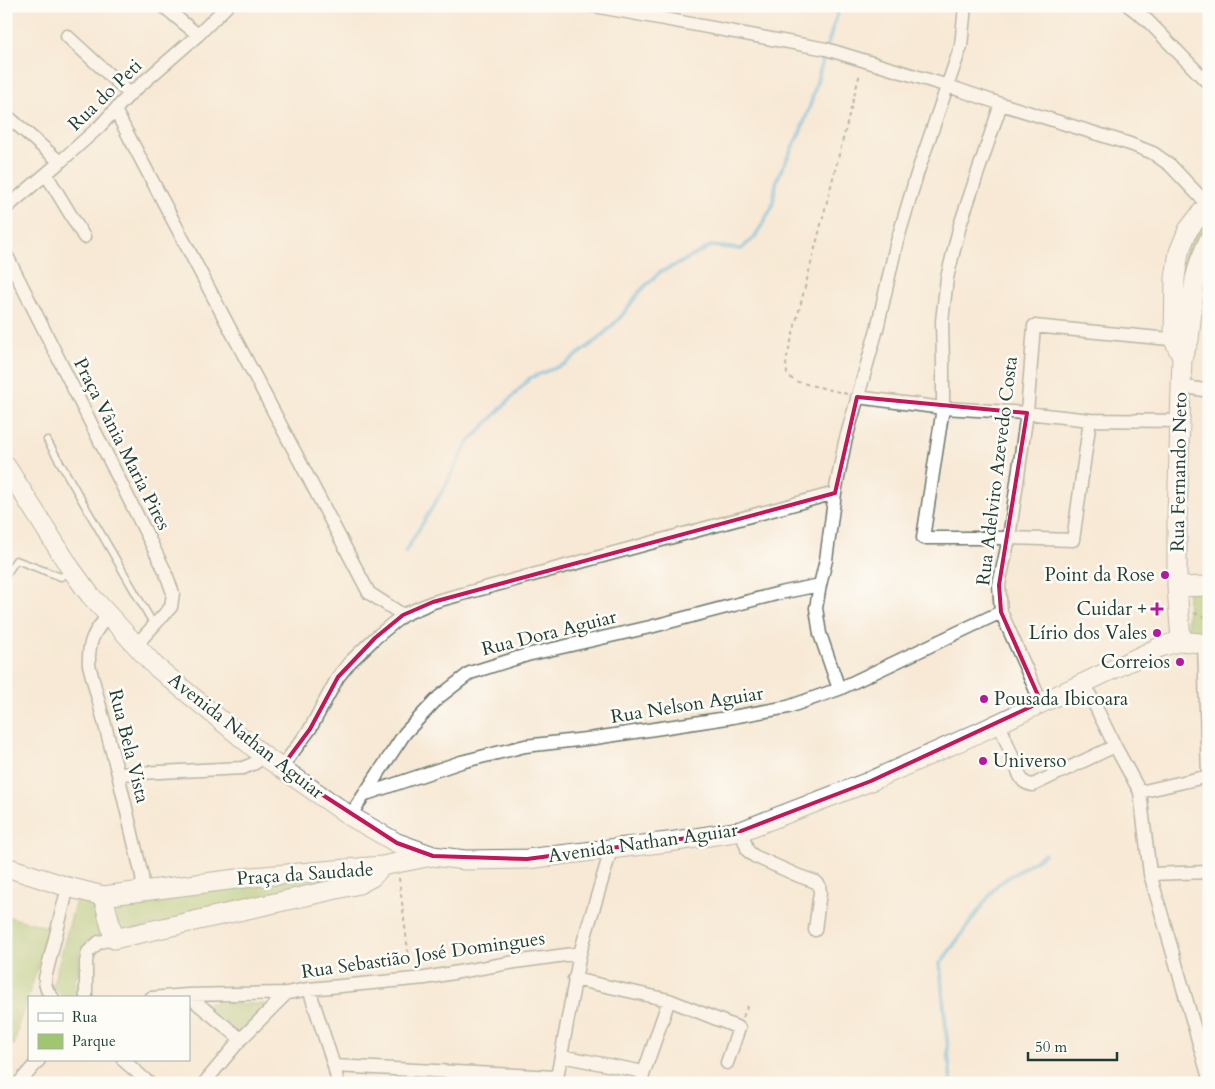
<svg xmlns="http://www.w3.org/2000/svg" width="1215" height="1089" font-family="Cardo,serif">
  <rect width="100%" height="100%" fill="#fdfcf7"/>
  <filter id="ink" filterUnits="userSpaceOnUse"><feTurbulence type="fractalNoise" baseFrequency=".02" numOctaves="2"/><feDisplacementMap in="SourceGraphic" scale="10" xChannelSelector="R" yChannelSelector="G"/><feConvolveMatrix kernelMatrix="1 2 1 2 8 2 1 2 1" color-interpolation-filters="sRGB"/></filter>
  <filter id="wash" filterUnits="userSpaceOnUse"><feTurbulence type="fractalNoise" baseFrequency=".0096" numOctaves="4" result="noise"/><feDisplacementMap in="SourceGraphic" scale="20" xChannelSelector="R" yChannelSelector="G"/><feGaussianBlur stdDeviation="1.12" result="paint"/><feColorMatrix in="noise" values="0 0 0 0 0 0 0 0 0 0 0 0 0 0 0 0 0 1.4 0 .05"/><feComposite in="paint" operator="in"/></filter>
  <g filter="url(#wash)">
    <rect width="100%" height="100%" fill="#f7e9d5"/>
    <!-- green -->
    <path fill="#a0c670" stroke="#608252" d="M 1209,211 L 1209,231 L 1184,334 L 1184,254 Z
      M 1188,590 L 1209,590 L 1209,634 L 1187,635 Z
      M 338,874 L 339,880 L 120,933 L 113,901 Z
      M 77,896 L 98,901 L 103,935 L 89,941 L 79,954 L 79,973 L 75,979 L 80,993 L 78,998 L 65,998 L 52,988 Z
      M 6,916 L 51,928 L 18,1026 L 15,1044 L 6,1047 Z
      M 201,1003 L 265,1004 L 267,1008 L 245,1037 Z"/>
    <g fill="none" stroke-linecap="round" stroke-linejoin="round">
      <!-- stream -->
      <path stroke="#63b5df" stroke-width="4" d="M 405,552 L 446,485 L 467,444 L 530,378 L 565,364 L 597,340 L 620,318 L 640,291 L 660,272 L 678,264 L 711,246 L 741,249 L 755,237 L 772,207 L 777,179 L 801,130 L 810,106 L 826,49 L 840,6
        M 951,1083 L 940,964 L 997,885 L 1045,854"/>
    </g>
  </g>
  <g filter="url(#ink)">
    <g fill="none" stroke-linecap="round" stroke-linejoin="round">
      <!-- lane casing -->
      <g stroke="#6b796c" stroke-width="9">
        <path id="lane" d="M 47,440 L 154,625
          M 6,575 L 16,560 L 61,577 L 70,571"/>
      </g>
      <!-- street casing -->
      <g stroke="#6b796c" stroke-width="15">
        <path id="street" d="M 163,6 L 198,35
          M 594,6 L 826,49 L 948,86 L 1001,104 L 1130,144 L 1153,153 L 1170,165 L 1207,204
          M 1129,6 L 1147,20 L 1209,84
          M 67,36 L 130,94
          M 1001,104 L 960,225 L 947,278 L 942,321 L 943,365 L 943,408 L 923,538 L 1009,538 L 1073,540 L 1090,420
          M 115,110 L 369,593 L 403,615
          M 6,115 L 60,162
          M 46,174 L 84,237
          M 6,208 L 60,162 L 99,127 L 130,94 L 198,35 L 227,6
          M 6,254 L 165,571 L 173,593 L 171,607 L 136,645
          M 1181,386 L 1209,391
          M 857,397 L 943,408 L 1027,413 L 1090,420 L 1181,421
          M 108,616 C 93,632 88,643 89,665 L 118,774 L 142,876 L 143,890
          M 1204,643 L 1208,776
          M 1084,683 L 1115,746 L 1140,792 L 1150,874 L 1209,1078
          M 839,689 L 820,634 L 816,608 L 820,585 L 826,560 L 835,493 L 845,442 L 877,329 L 896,245 L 917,174 L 961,46 L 965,6
          M 1041,702 L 1001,612 L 999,585 L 1009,538 L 1027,413 L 1034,326 L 1180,340
          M 999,723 L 1020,776 C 1023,782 1026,784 1033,785 L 1115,746
          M 281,768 L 310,729 L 338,677 L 350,662 L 375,638 L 403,615 L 433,602 L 835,493
          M 118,774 L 243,768 L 255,763 L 264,756
          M 1140,792 L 1209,776
          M 366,794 L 461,762 L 525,746 L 595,738 L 727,718 L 788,707 L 839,689 L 1001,612
          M 350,816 L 405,733 L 439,697 L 470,673 L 527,655 L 650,627 L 780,593 L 820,585
          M 741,831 L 748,851 L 754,856 L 799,876 L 816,882 L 819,885 L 820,892 L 815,930
          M 1150,874 L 1209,872
          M 574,979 L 669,1000 L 739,1028 L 727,1063
          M 309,989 L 334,1066 L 338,1083
          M 187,995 L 241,1039
          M 53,998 C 47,992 45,987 45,978 L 68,887
          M 86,998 L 86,962 L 88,952 L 99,942 L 114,939
          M 151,998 L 187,995 L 287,993 L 309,989 L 425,978 L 515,962 L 580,953
          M 561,1056 L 644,1072
          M 123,1060 L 149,1083
          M 334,1066 L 556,1077
          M 19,1083 L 39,1060
          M 204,1083 L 241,1039 L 287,993
          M 556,1083 L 580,953 L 611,850
          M 641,1083 L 644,1072 L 669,1000"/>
      </g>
      <!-- secondary casing -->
      <g stroke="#6b796c" stroke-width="21">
        <path id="secondary" d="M 1182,357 L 1174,340 L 1175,278 L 1179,252 L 1188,230 L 1209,203
          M 6,466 L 71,569 L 90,595 L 155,666 L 264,756 L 350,816 L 397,843 L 433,856 L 465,860 L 527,859 L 676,841 L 741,831 L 871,781 L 978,733 L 1160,647 L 1181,641 L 1209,644
          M 1177,587 L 1209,586
          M 1181,641 L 1177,587 L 1177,518 L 1182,357 L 1189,340 L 1195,279 L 1200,261 L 1209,240
          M 6,867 L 68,887 L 103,896 L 252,877 L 382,866 L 432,856
          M 103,896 L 114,939 L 359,884 L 372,877 L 382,866"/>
      </g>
      <!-- path -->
      <path stroke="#6b796c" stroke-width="2" stroke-dasharray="4 4" stroke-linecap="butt" d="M 847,394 L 794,381 L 787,374 L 786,361 L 860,73
        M 1194,613 L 1209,618
        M 399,878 L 410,967
        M 743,1017 L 748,1005"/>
      <!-- lane -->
      <use href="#lane" stroke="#fff" stroke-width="6"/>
      <!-- street -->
      <use href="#street" stroke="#fff" stroke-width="12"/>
      <!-- secondary -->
      <use href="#secondary" stroke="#fff" stroke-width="19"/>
    </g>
  </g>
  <!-- marked area -->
  <path d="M0 0H1215V1089H0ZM 857,397 L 1027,413 L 999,585 L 1001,612 L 1041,702 L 871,781 L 741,831 L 527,859 L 433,856 L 397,843 L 281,768 L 310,729 L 338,677 L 375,638 L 403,615 L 433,602 L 835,493 Z" fill="#f7e9d5" fill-opacity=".55" fill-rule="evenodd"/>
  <path fill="none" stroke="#c2185b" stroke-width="4" stroke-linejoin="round" d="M 857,397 L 1027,413 L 999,585 L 1001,612 L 1041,702 L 871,781 L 741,831 L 527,859 L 433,856 L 397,843 L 281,768 L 310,729 L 338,677 L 375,638 L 403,615 L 433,602 L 835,493 Z"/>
  <!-- markers -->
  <g fill="#b5179e" stroke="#fdfcf7" stroke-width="2">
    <circle cx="1165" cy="575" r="5"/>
    <path d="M1154.5 601.5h5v5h5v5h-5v5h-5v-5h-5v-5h5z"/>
    <circle cx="1157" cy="633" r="5"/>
    <circle cx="1180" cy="662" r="5"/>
    <circle cx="984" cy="699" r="5"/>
    <circle cx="983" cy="761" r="5"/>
  </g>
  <g text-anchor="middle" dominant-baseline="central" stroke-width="5" stroke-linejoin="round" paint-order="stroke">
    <!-- street labels -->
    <g font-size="19" fill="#1f3d34" stroke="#fdfcf7">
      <text transform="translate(105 95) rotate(-44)">Rua do Peti</text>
      <text transform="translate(122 444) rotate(63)">Praça Vânia Maria Pires</text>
      <text transform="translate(997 471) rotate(-83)">Rua Adelviro Azevedo Costa</text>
      <text transform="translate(1179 472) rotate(-89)">Rua Fernando Neto</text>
      <text transform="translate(549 633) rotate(-14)">Rua Dora Aguiar</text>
      <text transform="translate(687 705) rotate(-9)">Rua Nelson Aguiar</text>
      <text transform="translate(246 736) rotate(38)">Avenida Nathan Aguiar</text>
      <text transform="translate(129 746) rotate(76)">Rua Bela Vista</text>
      <text transform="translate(643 843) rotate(-8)">Avenida Nathan Aguiar</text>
      <text transform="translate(305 874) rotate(-4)">Praça da Saudade</text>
      <text transform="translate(423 955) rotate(-8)">Rua Sebastião José Domingues</text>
    </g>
    <!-- poi labels -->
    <g font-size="19" fill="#1f3d34" stroke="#fdfcf7" text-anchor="end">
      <text x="1155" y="575">Point da Rose</text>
      <text x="1147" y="609">Cuidar +</text>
      <text x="1147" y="633">Lírio dos Vales</text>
      <text x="1170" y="662">Correios</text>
      <text x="994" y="699" text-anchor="start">Pousada Ibicoara</text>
      <text x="993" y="761" text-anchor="start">Universo</text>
    </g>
  </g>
  <!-- margin -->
  <rect width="1215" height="1089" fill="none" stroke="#fdfcf7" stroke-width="25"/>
  <!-- legend -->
  <rect x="28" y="996" width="162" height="65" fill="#fdfcf7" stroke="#a4b0a9"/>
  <rect x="38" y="1013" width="25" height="8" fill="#ffffff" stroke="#a4b0a9"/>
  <text x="72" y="1022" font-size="15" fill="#1f3d34">Rua</text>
  <rect x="38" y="1034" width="25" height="15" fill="#a0c670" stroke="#a4b0a9"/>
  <text x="72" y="1046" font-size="15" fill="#1f3d34">Parque</text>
  <!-- scale -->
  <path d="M1028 1052v8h89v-8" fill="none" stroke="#1f3d34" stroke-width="2.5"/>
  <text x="1035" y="1052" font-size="15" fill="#1f3d34" stroke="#fdfcf7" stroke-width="4" paint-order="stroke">50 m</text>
</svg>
